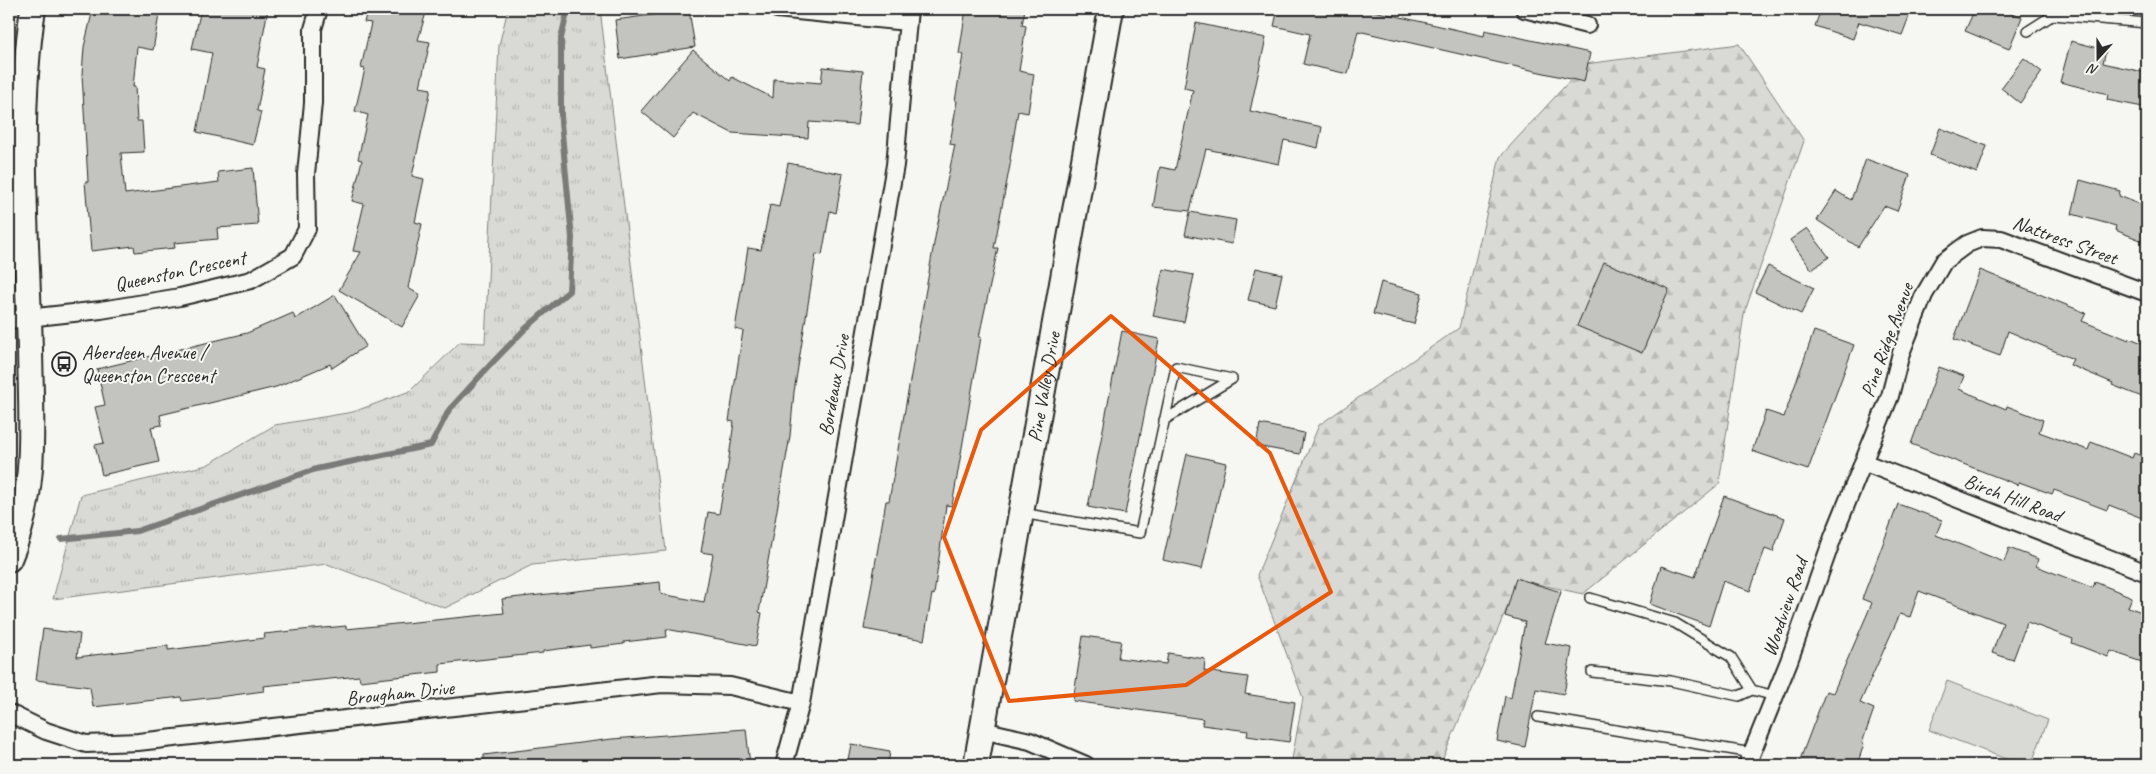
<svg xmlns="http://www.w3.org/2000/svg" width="2156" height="774" font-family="Caveat,sans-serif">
  <defs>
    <pattern id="forest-firs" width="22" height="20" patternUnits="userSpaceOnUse" patternTransform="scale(1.25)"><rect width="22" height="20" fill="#d9d9d5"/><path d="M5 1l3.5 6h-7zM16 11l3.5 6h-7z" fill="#babab7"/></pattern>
    <pattern id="park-tufts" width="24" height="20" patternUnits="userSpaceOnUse" patternTransform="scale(1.25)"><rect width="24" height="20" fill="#d9d9d5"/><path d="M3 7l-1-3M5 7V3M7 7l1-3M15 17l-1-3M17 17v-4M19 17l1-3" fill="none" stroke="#babab7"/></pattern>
  </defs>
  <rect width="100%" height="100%" fill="#f6f6f2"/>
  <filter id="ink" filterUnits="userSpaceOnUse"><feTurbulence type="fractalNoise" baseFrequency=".02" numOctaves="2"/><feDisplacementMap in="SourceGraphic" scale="10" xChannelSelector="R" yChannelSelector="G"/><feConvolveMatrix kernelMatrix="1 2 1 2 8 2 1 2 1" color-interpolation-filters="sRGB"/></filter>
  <g filter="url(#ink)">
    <!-- grass -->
    <path fill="#d9d9d5" stroke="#828280" d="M 1947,681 L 2048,720 L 2031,765 L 2022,765 L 1929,730 Z"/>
    <!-- forest -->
    <path fill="url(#forest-firs)" stroke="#828280" d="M 1739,44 L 1804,141 L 1744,314 L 1719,484 L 1583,594 L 1519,580 L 1440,765 L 1291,765 L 1303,698 L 1257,575 L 1319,425 L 1459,328 L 1500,157 L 1585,64 Z"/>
    <!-- park -->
    <path fill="url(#park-tufts)" stroke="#828280" d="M 508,9 L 600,9 L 666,551 L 532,565 L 445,608 L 327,564 L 53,599 L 81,495 L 207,465 L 275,425 L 353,412 L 410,391 L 460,342 L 485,343 L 499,45 Z"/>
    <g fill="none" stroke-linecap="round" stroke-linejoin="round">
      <!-- stream -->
      <path stroke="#7a7a78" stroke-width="6" d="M 61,539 L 137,531 L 316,469 L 431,445 L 449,410 L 492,363 L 525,329 L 569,291 L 572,238 L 561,123 L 561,38 L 568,9"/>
    </g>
    <!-- building -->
    <path fill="#c3c3c0" stroke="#2b2b2b" d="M 93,9 L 160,9 L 153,50 L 137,47 L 133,87 L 135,87 L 137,121 L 142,121 L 144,152 L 121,153 L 125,194 L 219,182 L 218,172 L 253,168 L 258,225 L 217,228 L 218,239 L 174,243 L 175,248 L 135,252 L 134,246 L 91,251 L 85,182 L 88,182 L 82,74 L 84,47 Z
      M 201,9 L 268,9 L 257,67 L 265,69 L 257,111 L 261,112 L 253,145 L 197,132 L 212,53 L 192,49 Z
      M 368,9 L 427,9 L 418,40 L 430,42 L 420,87 L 431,89 L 412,176 L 424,179 L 415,222 L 422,224 L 408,288 L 420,295 L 402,327 L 339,290 L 361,252 L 353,251 L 364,204 L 352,201 L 362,160 L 358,159 L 368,115 L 355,111 L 365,69 L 361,68 L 371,23 L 364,22 Z
      M 966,9 L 1025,9 L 1022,25 L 1026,26 L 1019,71 L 1034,74 L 1028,113 L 1018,111 L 1010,159 L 1011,160 L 994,248 L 998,248 L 979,337 L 981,337 L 952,506 L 946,505 L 934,595 L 932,594 L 924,640 L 864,629 L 886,501 L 889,501 L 936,232 L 955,145 L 950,144 L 957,101 L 955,101 L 963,55 L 959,54 Z
      M 1278,9 L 1365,9 L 1484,36 L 1485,30 L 1590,53 L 1584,82 L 1358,31 L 1348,74 L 1303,64 L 1310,34 L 1274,26 Z
      M 1821,9 L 1912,9 L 1902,35 L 1859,22 L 1853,39 L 1815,26 Z
      M 1975,9 L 2002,9 L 2022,17 L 2009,49 L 1965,31 Z
      M 689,10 L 695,47 L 620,59 L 615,20 Z
      M 1196,23 L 1266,38 L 1250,111 L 1322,127 L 1318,148 L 1284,140 L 1279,164 L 1206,149 L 1190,211 L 1153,207 L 1160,167 L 1175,170 L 1193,90 L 1184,88 Z
      M 2071,41 L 2106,50 L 2103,63 L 2147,73 L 2147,91 L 2143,107 L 2107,100 L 2108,94 L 2060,82 Z
      M 693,50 L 730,81 L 732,77 L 773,98 L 774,79 L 821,83 L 823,67 L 863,71 L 857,125 L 809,122 L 808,138 L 732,133 L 693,113 L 673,138 L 641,111 Z
      M 2024,58 L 2042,72 L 2020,103 L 2001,88 Z
      M 1940,128 L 1987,146 L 1977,173 L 1930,155 Z
      M 1866,159 L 1910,175 L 1897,211 L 1884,206 L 1858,247 L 1817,220 L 1836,191 L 1851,200 Z
      M 788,163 L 843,174 L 836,213 L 830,211 L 822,255 L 816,254 L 794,392 L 790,436 L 759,612 L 762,613 L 756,646 L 666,629 L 667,637 L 624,642 L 624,644 L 590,648 L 590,645 L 543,651 L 543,653 L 440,664 L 440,672 L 360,681 L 359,676 L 263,686 L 264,691 L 226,696 L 182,701 L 181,697 L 93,707 L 90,687 L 36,680 L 43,629 L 80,634 L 77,657 L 168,646 L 168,650 L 265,638 L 264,634 L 302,630 L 346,626 L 346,629 L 504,613 L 502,599 L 660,582 L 661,594 L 704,602 L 713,554 L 701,552 L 708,512 L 719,514 L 728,465 L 734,422 L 729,421 L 743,331 L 735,329 L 748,248 L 761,250 L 770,205 L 779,207 Z
      M 2080,180 L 2120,191 L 2119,196 L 2147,207 L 2147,231 L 2143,241 L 2115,230 L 2116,226 L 2072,214 Z
      M 1190,212 L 1236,220 L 1232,244 L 1185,235 Z
      M 1807,228 L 1829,257 L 1812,270 L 1790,240 Z
      M 1604,262 L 1669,289 L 1642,353 L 1577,326 Z
      M 1768,266 L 1814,288 L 1801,314 L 1755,292 Z
      M 1256,268 L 1282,274 L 1275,306 L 1248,300 Z
      M 1163,269 L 1194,275 L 1184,322 L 1153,316 Z
      M 1980,270 L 2086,313 L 2082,321 L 2129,340 L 2130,338 L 2147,345 L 2147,399 L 2112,385 L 2113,383 L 2070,365 L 2073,359 L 2008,331 L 2000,356 L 1954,339 Z
      M 1381,282 L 1422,293 L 1414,324 L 1373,314 Z
      M 335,295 L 366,346 L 332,368 L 330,364 L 276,387 L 160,415 L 162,425 L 151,427 L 159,462 L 102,475 L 95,445 L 104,443 L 95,407 L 105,405 L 97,369 L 247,333 L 293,313 L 295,319 Z
      M 1122,331 L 1159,339 L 1125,514 L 1088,507 Z
      M 1814,331 L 1854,345 L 1808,470 L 1752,451 L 1766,411 L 1784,417 Z
      M 1939,367 L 1964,376 L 1959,389 L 2006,409 L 2007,406 L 2043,420 L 2039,432 L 2088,450 L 2091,442 L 2132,458 L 2134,453 L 2147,458 L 2147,520 L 2109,505 L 2107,510 L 2054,490 L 2052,494 L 2019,482 L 2018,485 L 1911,444 Z
      M 1260,424 L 1304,433 L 1300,454 L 1256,446 Z
      M 1187,454 L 1226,463 L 1202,569 L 1163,560 Z
      M 1724,496 L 1785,518 L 1773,552 L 1765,549 L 1750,591 L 1723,581 L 1709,626 L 1650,604 L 1661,566 L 1695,577 Z
      M 1898,504 L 1942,520 L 1936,535 L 2004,562 L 2009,548 L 2038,559 L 2036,566 L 2093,588 L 2095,582 L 2132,597 L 2128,607 L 2147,614 L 2147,664 L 2111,651 L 2108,657 L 2072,643 L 2073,639 L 2027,622 L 2013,660 L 1992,653 L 2003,623 L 1919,591 L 1910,617 L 1900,614 L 1860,703 L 1874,709 L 1862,743 L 1864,744 L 1857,765 L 1798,765 L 1826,691 L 1833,693 L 1872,603 L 1862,599 Z
      M 1516,578 L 1561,592 L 1545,643 L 1572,648 L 1564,694 L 1536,689 L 1525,747 L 1497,741 L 1505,696 L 1511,698 L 1525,622 L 1505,616 Z
      M 1083,636 L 1121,641 L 1118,658 L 1166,664 L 1168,653 L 1205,659 L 1204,671 L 1248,677 L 1245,694 L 1295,702 L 1289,742 L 1247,736 L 1248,731 L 1202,725 L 1203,719 L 1073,701 Z
      M 746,729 L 750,765 L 484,765 L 484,755 L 612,739 Z
      M 851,744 L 890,751 L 888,765 L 847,765 Z"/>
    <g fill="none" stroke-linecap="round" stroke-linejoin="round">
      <!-- lane casing -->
      <g stroke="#2b2b2b" stroke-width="12">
        <path id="lane" d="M 2113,20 L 2115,9
          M 2028,31 L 2053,15 L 2147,23
          M 1021,513 L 1140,533 L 1176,367 L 1232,379 L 1164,420
          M 1590,598 L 1675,623 L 1731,657 L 1752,690
          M 1592,672 L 1671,681 L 1739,696 L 1752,690 L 1775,696
          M 1538,717 L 1752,753"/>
      </g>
      <!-- street casing -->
      <g stroke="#2b2b2b" stroke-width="20">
        <path id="street" d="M 777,9 L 907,22
          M 1524,9 L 1587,25
          M 9,320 L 101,310 L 180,297 L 251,280 L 293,256 L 307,229 L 306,174 L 313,103 L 313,29 L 319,9
          M 1863,462 L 2147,573
          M 9,713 L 46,731 L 86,744 L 138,742 L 662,684 L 730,686 L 801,703
          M 982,730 L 1030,741 L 1086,765
          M 784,765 L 801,703 L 895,165 L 909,9
          M 1747,765 L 1789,661 L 1833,537 L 1890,396 L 1901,353 L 1924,295 L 1944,261 L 1967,244 L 1982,238 L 2001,239 L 2147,293"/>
      </g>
      <!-- secondary casing -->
      <g stroke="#2b2b2b" stroke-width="28">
        <g id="secondary">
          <path d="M 9,559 C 38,493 31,421 30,350 C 27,238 16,119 33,9"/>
          <path id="s1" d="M 976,765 L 1111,9"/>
        </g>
      </g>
      <!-- lane -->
      <use href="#lane" stroke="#f6f6f2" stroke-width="9"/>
      <!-- street -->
      <use href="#street" stroke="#f6f6f2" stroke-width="16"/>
      <!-- secondary -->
      <use href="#secondary" stroke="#f6f6f2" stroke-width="24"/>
    </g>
  </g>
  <!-- marked area -->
  <path fill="none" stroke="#e8590c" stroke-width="4" stroke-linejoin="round" d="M 1111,316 L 1270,453 L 1331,592 L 1186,685 L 1009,701 L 944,537 L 981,430 Z"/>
  <!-- icons -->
  <defs>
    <g id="bus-ring" transform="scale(1.25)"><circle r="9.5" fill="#f6f6f2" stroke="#2b2b2b" stroke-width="1.5"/><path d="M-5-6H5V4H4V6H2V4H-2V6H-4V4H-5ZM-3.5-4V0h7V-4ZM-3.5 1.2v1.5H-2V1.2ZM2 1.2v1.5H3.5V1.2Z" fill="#2b2b2b"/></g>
  </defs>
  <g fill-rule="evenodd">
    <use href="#bus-ring" x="64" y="364"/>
  </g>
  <g text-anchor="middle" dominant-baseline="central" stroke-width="4" stroke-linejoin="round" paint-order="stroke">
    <!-- street labels -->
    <g font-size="20" fill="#2b2b2b" stroke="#f6f6f2">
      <text transform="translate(2065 240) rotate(20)">Nattress Street</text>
      <text transform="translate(180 271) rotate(-12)">Queenston Crescent</text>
      <text transform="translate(1887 340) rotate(-70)">Pine Ridge Avenue</text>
      <text transform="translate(834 385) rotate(-80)">Bordeaux Drive</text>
      <text stroke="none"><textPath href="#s1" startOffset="384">Pine Valley Drive</textPath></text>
      <text transform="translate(2013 498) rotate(21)">Birch Hill Road</text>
      <text transform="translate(1785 607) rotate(-71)">Woodview Road</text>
      <text transform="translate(400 693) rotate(-6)">Brougham Drive</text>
    </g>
    <!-- poi labels -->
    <g font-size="20" fill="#2b2b2b" stroke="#f6f6f2" text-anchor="start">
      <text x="82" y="352">Aberdeen Avenue /<tspan x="82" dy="23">Queenston Crescent</tspan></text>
    </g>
  </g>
  <!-- margin -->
  <rect width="2156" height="774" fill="none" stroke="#f6f6f2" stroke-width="30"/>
  <rect x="15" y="15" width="2126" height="744" fill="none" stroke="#2b2b2b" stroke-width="2" filter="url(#ink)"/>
  <!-- north arrow -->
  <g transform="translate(2098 58) rotate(201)" stroke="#f6f6f2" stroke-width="4" paint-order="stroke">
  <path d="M0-4L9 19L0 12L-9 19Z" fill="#2b2b2b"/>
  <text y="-8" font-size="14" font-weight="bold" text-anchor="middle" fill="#2b2b2b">N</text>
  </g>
</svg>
